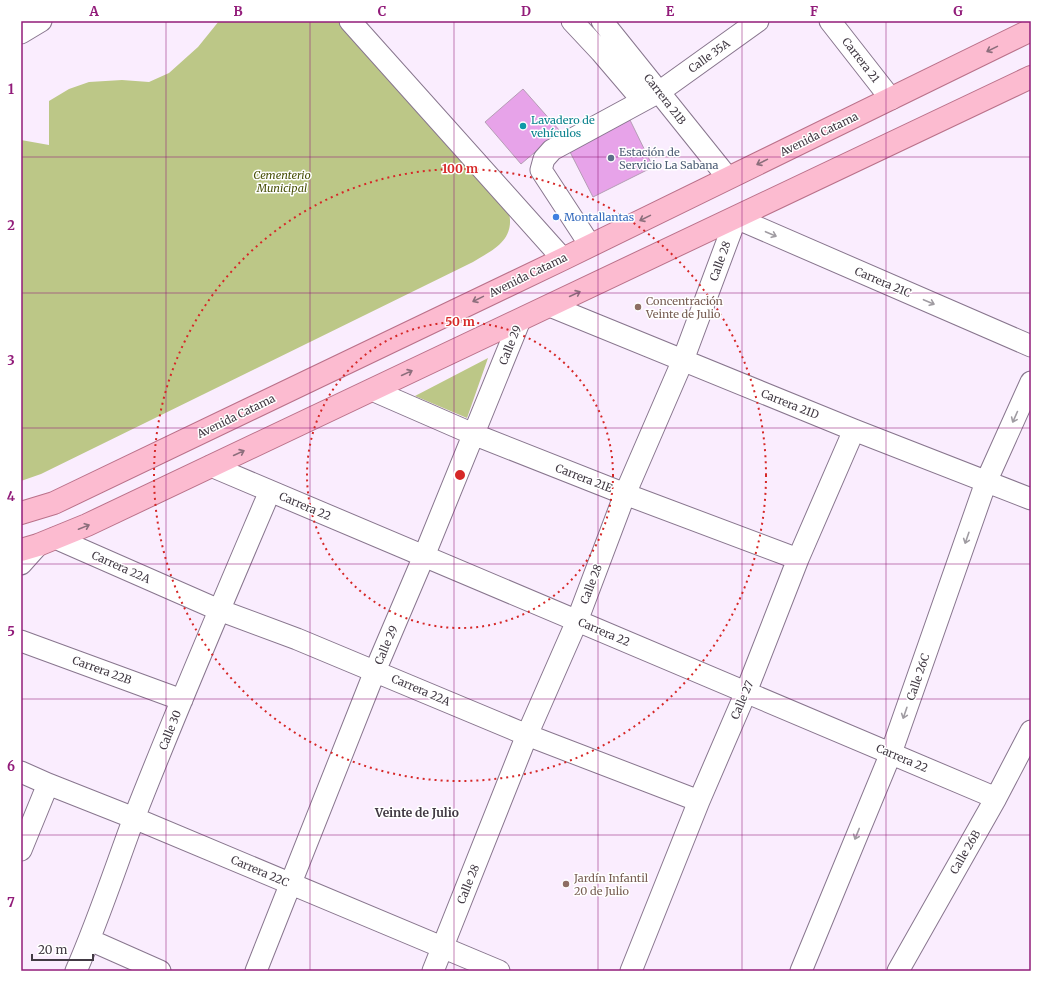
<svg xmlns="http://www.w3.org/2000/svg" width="1052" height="992" font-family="Merriweather,serif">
  <rect width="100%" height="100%" fill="#faedfe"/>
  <!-- green -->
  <path fill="#bcc787" d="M 219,21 L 341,21 L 506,205 C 507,209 510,215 510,220 C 511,243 489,252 473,262 L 41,474 L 21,481 L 21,140 L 49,145 L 49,101 L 69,89 L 89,82 L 122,80 L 149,82 L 169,73 L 198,47 Z
    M 488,358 L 467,418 L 415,396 Z"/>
  <!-- building -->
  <path fill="#e7a3e9" stroke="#b59db5" d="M 523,89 L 560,131 L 521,164 L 485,122 Z
    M 630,120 L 653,167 L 593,197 L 569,150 Z"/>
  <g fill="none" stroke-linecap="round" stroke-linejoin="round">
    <!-- minor casing -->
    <g stroke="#88768e" stroke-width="23">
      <path id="minor" d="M 350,21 L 563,259
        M 572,21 L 601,52 L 642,100
        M 602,21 L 728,178
        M 830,21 L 891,99
        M 21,33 L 41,21
        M 590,245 L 541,170 L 544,159 L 552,150 L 659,92 L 758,21
        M 550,306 L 854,430 L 1031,499
        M 372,390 L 473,434 L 625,494 L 798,559
        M 211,466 L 996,798
        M 55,538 L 219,610 L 297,639 L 527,735 L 699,801
        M 21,564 L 38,545
        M 21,641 L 182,700
        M 21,772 L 48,784 L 134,818 L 499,971
        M 21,850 L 48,784
        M 90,940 L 160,971
        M 76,971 C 98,921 115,869 134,818 C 177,708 224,599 270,491
        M 256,971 L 375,671 L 424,556 L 520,320
        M 433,971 L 527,735 L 577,621 L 625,494 L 683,360 L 736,218 L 1031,346
        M 631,971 L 699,801 L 746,692 L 798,559 L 854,430
        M 801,971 L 891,753 L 986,482 L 1031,382
        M 898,971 L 996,798 L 1031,731"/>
    </g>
    <!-- major casing -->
    <g stroke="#ba718a" stroke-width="24">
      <path id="major" d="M 21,513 L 54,503 L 563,259 L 1031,30
        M 21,550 L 38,545 L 87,525 L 1031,77"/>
    </g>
    <!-- minor -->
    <use href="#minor" stroke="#fff" stroke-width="21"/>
    <!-- major -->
    <use href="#major" stroke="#fcbbd0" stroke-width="22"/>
  </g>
  <!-- one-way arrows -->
  <defs><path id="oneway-shaft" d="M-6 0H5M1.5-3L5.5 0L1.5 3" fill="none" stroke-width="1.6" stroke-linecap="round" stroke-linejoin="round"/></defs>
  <g stroke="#8c6e7c">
    <use href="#oneway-shaft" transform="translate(992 49) rotate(154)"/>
    <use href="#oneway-shaft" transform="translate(762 162) rotate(154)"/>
    <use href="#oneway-shaft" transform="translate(645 218) rotate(154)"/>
    <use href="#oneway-shaft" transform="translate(575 294) rotate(-25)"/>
    <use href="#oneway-shaft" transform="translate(478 299) rotate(154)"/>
    <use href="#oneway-shaft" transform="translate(407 373) rotate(-25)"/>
    <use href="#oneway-shaft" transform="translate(239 453) rotate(-25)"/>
    <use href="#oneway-shaft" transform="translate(84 527) rotate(-22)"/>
  </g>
  <g stroke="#a09ca2">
    <use href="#oneway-shaft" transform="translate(771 234) rotate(23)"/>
    <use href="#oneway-shaft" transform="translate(929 302) rotate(23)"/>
    <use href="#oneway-shaft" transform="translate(1015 417) rotate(114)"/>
    <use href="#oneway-shaft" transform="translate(967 538) rotate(109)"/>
    <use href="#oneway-shaft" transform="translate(905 713) rotate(109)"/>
    <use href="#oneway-shaft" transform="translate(857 834) rotate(112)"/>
  </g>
  <!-- grid -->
  <path fill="none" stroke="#921c7a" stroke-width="1" stroke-opacity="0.55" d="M 166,21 L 166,971M 310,21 L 310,971M 454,21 L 454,971M 598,21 L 598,971M 742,21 L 742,971M 886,21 L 886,971M 21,157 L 1031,157M 21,293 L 1031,293M 21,428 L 1031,428M 21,564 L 1031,564M 21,699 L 1031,699M 21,835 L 1031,835"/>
  <!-- distance rings -->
  <g fill="none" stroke="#d62828" stroke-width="2" stroke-dasharray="2 4">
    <circle cx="460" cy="475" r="153"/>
    <circle cx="460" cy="475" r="306"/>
  </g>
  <!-- markers -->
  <circle fill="#0f9aa8" stroke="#fff" stroke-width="1.5" cx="523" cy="126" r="4"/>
  <circle fill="#5c6f8a" stroke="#fff" stroke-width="1.5" cx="611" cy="158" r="4"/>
  <circle fill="#3f7fe0" stroke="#fff" stroke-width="1.5" cx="556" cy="217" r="4"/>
  <g fill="#8d6e63" stroke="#fff" stroke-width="1.5">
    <circle cx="638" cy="307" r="4"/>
    <circle cx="566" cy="884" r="4"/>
  </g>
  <g text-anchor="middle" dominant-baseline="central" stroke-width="3" stroke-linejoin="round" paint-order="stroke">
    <!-- street labels -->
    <g font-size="11" fill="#423a44" stroke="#fff">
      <text transform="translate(709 56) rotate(-36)">Calle 35A</text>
      <text transform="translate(861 60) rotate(52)">Carrera 21</text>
      <text transform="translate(665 99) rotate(52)">Carrera 21B</text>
      <text transform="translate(819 134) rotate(-26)">Avenida Catama</text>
      <text transform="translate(720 261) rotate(-70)">Calle 28</text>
      <text transform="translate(528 275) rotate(-26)">Avenida Catama</text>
      <text transform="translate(883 282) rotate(23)">Carrera 21C</text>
      <text transform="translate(510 345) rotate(-68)">Calle 29</text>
      <text transform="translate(790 404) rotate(22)">Carrera 21D</text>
      <text transform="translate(236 416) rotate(-26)">Avenida Catama</text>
      <text transform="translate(584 478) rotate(21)">Carrera 21E</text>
      <text transform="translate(305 506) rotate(23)">Carrera 22</text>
      <text transform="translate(121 567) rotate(24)">Carrera 22A</text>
      <text transform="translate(591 584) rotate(-69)">Calle 28</text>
      <text transform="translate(604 632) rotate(23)">Carrera 22</text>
      <text transform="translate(386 645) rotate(-67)">Calle 29</text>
      <text transform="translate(102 670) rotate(20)">Carrera 22B</text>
      <text transform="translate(918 677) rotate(-71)">Calle 26C</text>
      <text transform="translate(421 690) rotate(23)">Carrera 22A</text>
      <text transform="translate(742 700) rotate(-67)">Calle 27</text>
      <text transform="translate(170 730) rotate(-68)">Calle 30</text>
      <text transform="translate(902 758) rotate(23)">Carrera 22</text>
      <text transform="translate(965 852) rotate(-60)">Calle 26B</text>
      <text transform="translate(260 871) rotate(23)">Carrera 22C</text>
      <text transform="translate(468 884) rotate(-68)">Calle 28</text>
    </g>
    <!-- culture labels -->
    <g font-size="11" fill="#0d838f" stroke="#fff" text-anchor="start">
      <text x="531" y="120">Lavadero de<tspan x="531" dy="13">vehículos</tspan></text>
    </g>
    <!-- service labels -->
    <g font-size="11" fill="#4e5e75" stroke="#fff" text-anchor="start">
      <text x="619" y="152">Estación de<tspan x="619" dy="13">Servicio La Sabana</tspan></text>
    </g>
    <!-- park labels -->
    <g font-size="11" font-style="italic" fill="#4a520a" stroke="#fff">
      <text x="282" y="175">Cementerio<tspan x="282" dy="13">Municipal</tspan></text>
    </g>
    <!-- shop labels -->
    <g font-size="11" fill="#366cbe" stroke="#fff" text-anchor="start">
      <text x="564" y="217">Montallantas</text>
    </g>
    <!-- education labels -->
    <g font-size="11" fill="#785e54" stroke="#fff" text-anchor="start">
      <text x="646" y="301">Concentración<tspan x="646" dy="13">Veinte de Julio</tspan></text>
      <text x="574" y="878">Jardín Infantil<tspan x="574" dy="13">20 de Julio</tspan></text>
    </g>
    <!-- neighbourhood labels -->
    <g font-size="12" font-weight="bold" fill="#423a44" stroke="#fff">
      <text x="417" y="812">Veinte de Julio</text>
    </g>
  </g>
  <circle cx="460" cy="475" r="6" fill="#d62828" stroke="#fff" stroke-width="2"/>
  <g font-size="12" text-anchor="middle" font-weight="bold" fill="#d62828" stroke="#fff" stroke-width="3" stroke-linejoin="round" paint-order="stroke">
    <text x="460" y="173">100 m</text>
    <text x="460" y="326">50 m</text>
  </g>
  <!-- border -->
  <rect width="1052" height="992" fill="none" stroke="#ffffff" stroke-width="44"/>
  <!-- scale -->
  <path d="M32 954v6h61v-6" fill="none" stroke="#423a44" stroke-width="2"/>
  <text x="38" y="954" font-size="12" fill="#423a44" stroke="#ffffff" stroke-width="3" paint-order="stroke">20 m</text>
  <rect x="22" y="22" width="1008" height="948" fill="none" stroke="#921c7a" stroke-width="1.5"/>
  <g font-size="13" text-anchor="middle" font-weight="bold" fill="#921c7a">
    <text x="94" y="16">A</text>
    <text x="238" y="16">B</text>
    <text x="382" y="16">C</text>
    <text x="526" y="16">D</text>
    <text x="670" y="16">E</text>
    <text x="814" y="16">F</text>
    <text x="958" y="16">G</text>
    <text x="11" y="94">1</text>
    <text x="11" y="230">2</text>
    <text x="11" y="365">3</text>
    <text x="11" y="501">4</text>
    <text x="11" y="636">5</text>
    <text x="11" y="771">6</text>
    <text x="11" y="907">7</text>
  </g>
</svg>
